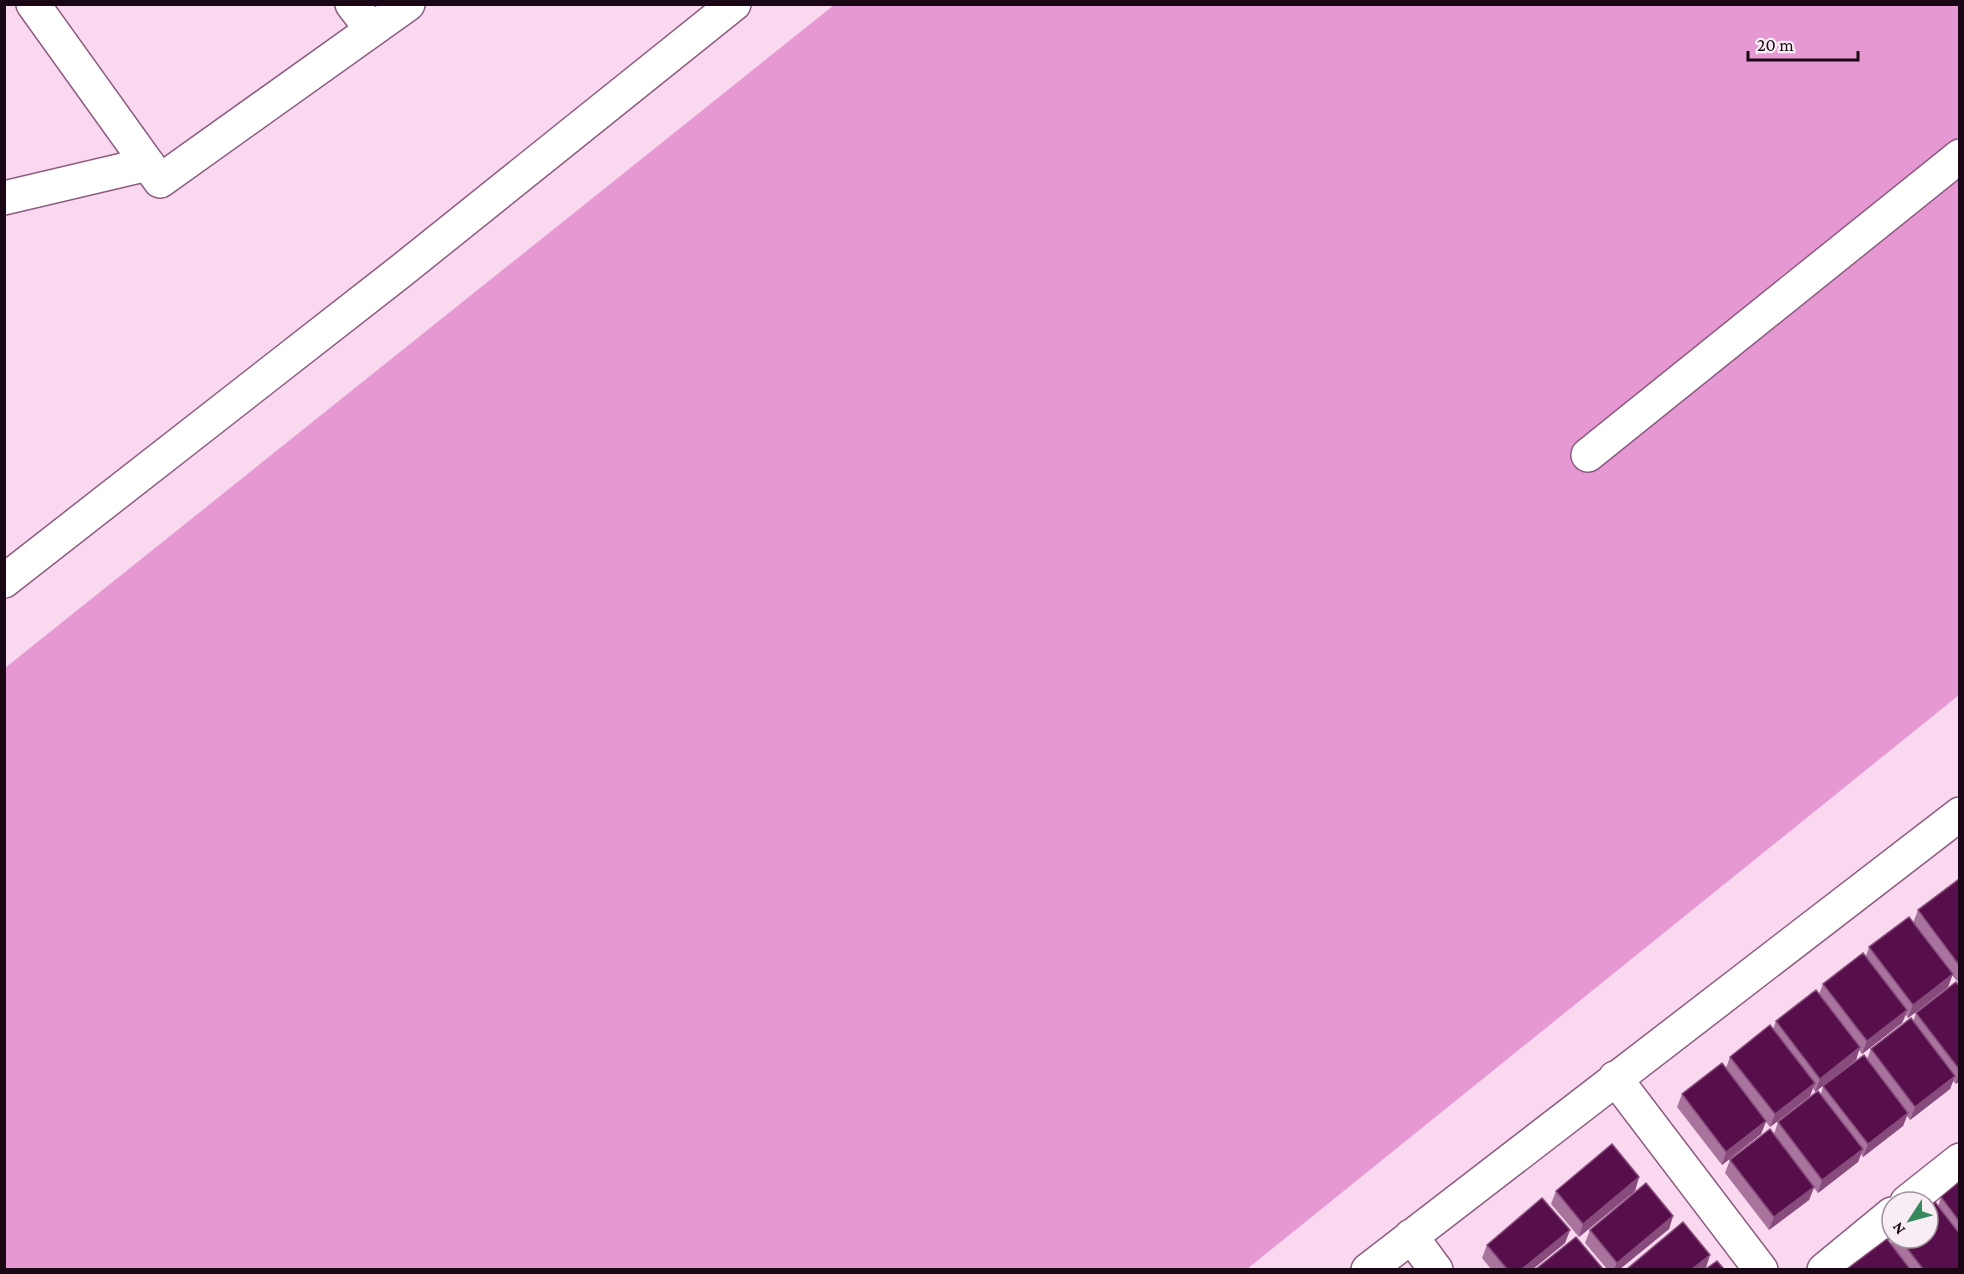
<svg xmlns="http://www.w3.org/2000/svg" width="1964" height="1274" font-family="'Crimson Pro',serif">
  <rect width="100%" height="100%" fill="#fad8f0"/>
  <!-- green -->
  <path fill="#e698d2" d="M 834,5 L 1959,5 L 1959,695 L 1247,1269 L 5,1270 L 5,668 Z"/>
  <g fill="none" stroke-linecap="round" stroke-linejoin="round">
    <!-- minor casing -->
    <g stroke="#8e5c82" stroke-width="36">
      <path id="minor" d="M 33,4 L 160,181 L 408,4
        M 352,4 L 372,30
        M 4,198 L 148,164
        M 1588,455 L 1960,156
        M 4,581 L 401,271 L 734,4
        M 1615,1078 L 1761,1270
        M 1907,1202 L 1960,1160
        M 1411,1236 L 1436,1270
        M 1368,1270 L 1960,814
        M 1824,1270 L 1892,1214"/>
    </g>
    <!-- minor -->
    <use href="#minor" stroke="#fff" stroke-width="33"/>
  </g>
  <!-- wall -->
  <path fill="#a8749d" d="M 1959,882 L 1959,980 L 1957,981 L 1952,975 L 1948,987 L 1908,1018 L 1906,1015 L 1902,1023 L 1862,1054 L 1859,1050 L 1856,1060 L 1815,1092 L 1813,1088 L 1810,1096 L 1770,1127 L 1766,1122 L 1761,1134 L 1722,1165 L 1677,1107 L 1682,1094 L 1726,1068 L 1730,1057 L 1773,1029 L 1776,1021 L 1819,994 L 1823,984 L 1866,956 L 1869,947 L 1913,923 L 1918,910 Z
    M 1959,986 L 1959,1081 L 1956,1084 L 1953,1081 L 1950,1089 L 1910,1120 L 1907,1116 L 1903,1126 L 1863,1157 L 1861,1154 L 1858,1162 L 1818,1193 L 1814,1188 L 1809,1200 L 1769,1230 L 1725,1173 L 1730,1160 L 1774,1134 L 1778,1122 L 1821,1094 L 1823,1086 L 1867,1059 L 1871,1049 L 1913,1022 L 1916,1013 Z
    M 1639,1177 L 1635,1191 L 1579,1237 L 1551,1204 L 1556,1191 Z
    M 1959,1182 L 1959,1269 L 1847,1269 L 1891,1244 L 1893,1238 L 1928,1238 L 1941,1197 Z
    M 1673,1216 L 1669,1229 L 1620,1269 L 1607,1269 L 1585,1243 L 1590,1230 Z
    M 1570,1230 L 1565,1243 L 1533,1269 L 1491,1269 L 1482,1258 L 1487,1245 Z"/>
  <!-- shaded-wall -->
  <path fill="#874b7c" d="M 1953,974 L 1948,987 L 1908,1018 L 1913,1005 Z
    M 1907,1010 L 1902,1023 L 1862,1054 L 1867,1041 Z
    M 1860,1047 L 1856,1060 L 1815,1092 L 1820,1079 Z
    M 1959,1074 L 1959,1081 L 1956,1084 Z
    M 1955,1076 L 1950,1089 L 1910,1120 L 1915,1107 Z
    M 1815,1083 L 1810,1096 L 1770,1127 L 1775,1114 Z
    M 1908,1113 L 1903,1126 L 1863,1157 L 1868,1144 Z
    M 1766,1121 L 1761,1134 L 1722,1165 L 1726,1152 Z
    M 1863,1149 L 1858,1162 L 1818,1193 L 1822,1180 Z
    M 1639,1177 L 1635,1191 L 1579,1237 L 1583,1224 Z
    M 1814,1187 L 1809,1200 L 1769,1230 L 1774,1217 Z
    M 1673,1216 L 1669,1229 L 1620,1269 L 1614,1269 L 1617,1263 Z
    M 1570,1230 L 1565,1243 L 1533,1269 L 1522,1269 Z
    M 1710,1255 L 1706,1268 L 1704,1269 L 1692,1269 Z"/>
  <!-- building -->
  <path fill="#560f4a" stroke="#874b7c" stroke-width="1.5" d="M 1958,880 L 1959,882 L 1959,965 L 1918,910 Z
    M 1909,917 L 1953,974 L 1913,1005 L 1869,947 Z
    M 1863,953 L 1907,1010 L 1867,1041 L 1823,984 Z
    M 1956,982 L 1959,986 L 1959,1069 L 1916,1013 Z
    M 1816,990 L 1860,1047 L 1820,1079 L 1776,1021 Z
    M 1911,1018 L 1955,1076 L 1915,1107 L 1871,1049 Z
    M 1770,1025 L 1815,1083 L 1775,1114 L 1730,1057 Z
    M 1864,1055 L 1908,1113 L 1868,1144 L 1823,1086 Z
    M 1722,1063 L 1766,1121 L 1726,1152 L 1682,1094 Z
    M 1818,1091 L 1863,1149 L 1822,1180 L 1778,1122 Z
    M 1770,1129 L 1814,1187 L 1774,1217 L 1730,1160 Z
    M 1612,1144 L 1639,1177 L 1583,1224 L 1556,1191 Z
    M 1959,1182 L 1959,1221 L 1941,1197 Z
    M 1646,1183 L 1673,1216 L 1617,1263 L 1590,1230 Z
    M 1542,1198 L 1570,1230 L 1522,1269 L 1507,1269 L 1487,1245 Z
    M 1935,1202 L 1959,1233 L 1959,1269 L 1923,1269 L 1899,1238 L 1928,1238 L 1928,1208 Z
    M 1683,1222 L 1710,1255 L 1692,1269 L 1627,1269 Z
    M 1576,1237 L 1603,1269 L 1536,1269 Z
    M 1887,1239 L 1910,1269 L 1847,1269 Z
    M 1717,1261 L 1724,1269 L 1706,1269 Z"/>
  <!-- border -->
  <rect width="1964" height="1274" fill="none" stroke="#1a0716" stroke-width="12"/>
  <!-- north arrow -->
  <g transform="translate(1910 1220) rotate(234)"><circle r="28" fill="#f9edf5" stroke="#a0919c" stroke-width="1.5"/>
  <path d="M0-4.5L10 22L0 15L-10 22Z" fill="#36895c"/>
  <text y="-9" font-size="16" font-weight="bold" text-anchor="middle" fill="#1a0716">N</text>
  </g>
  <!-- scale -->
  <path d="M1748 51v9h110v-9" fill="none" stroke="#1a0716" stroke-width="3"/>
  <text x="1757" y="51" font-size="18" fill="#1a0716" stroke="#f9edf5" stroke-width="4.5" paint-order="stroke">20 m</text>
</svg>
